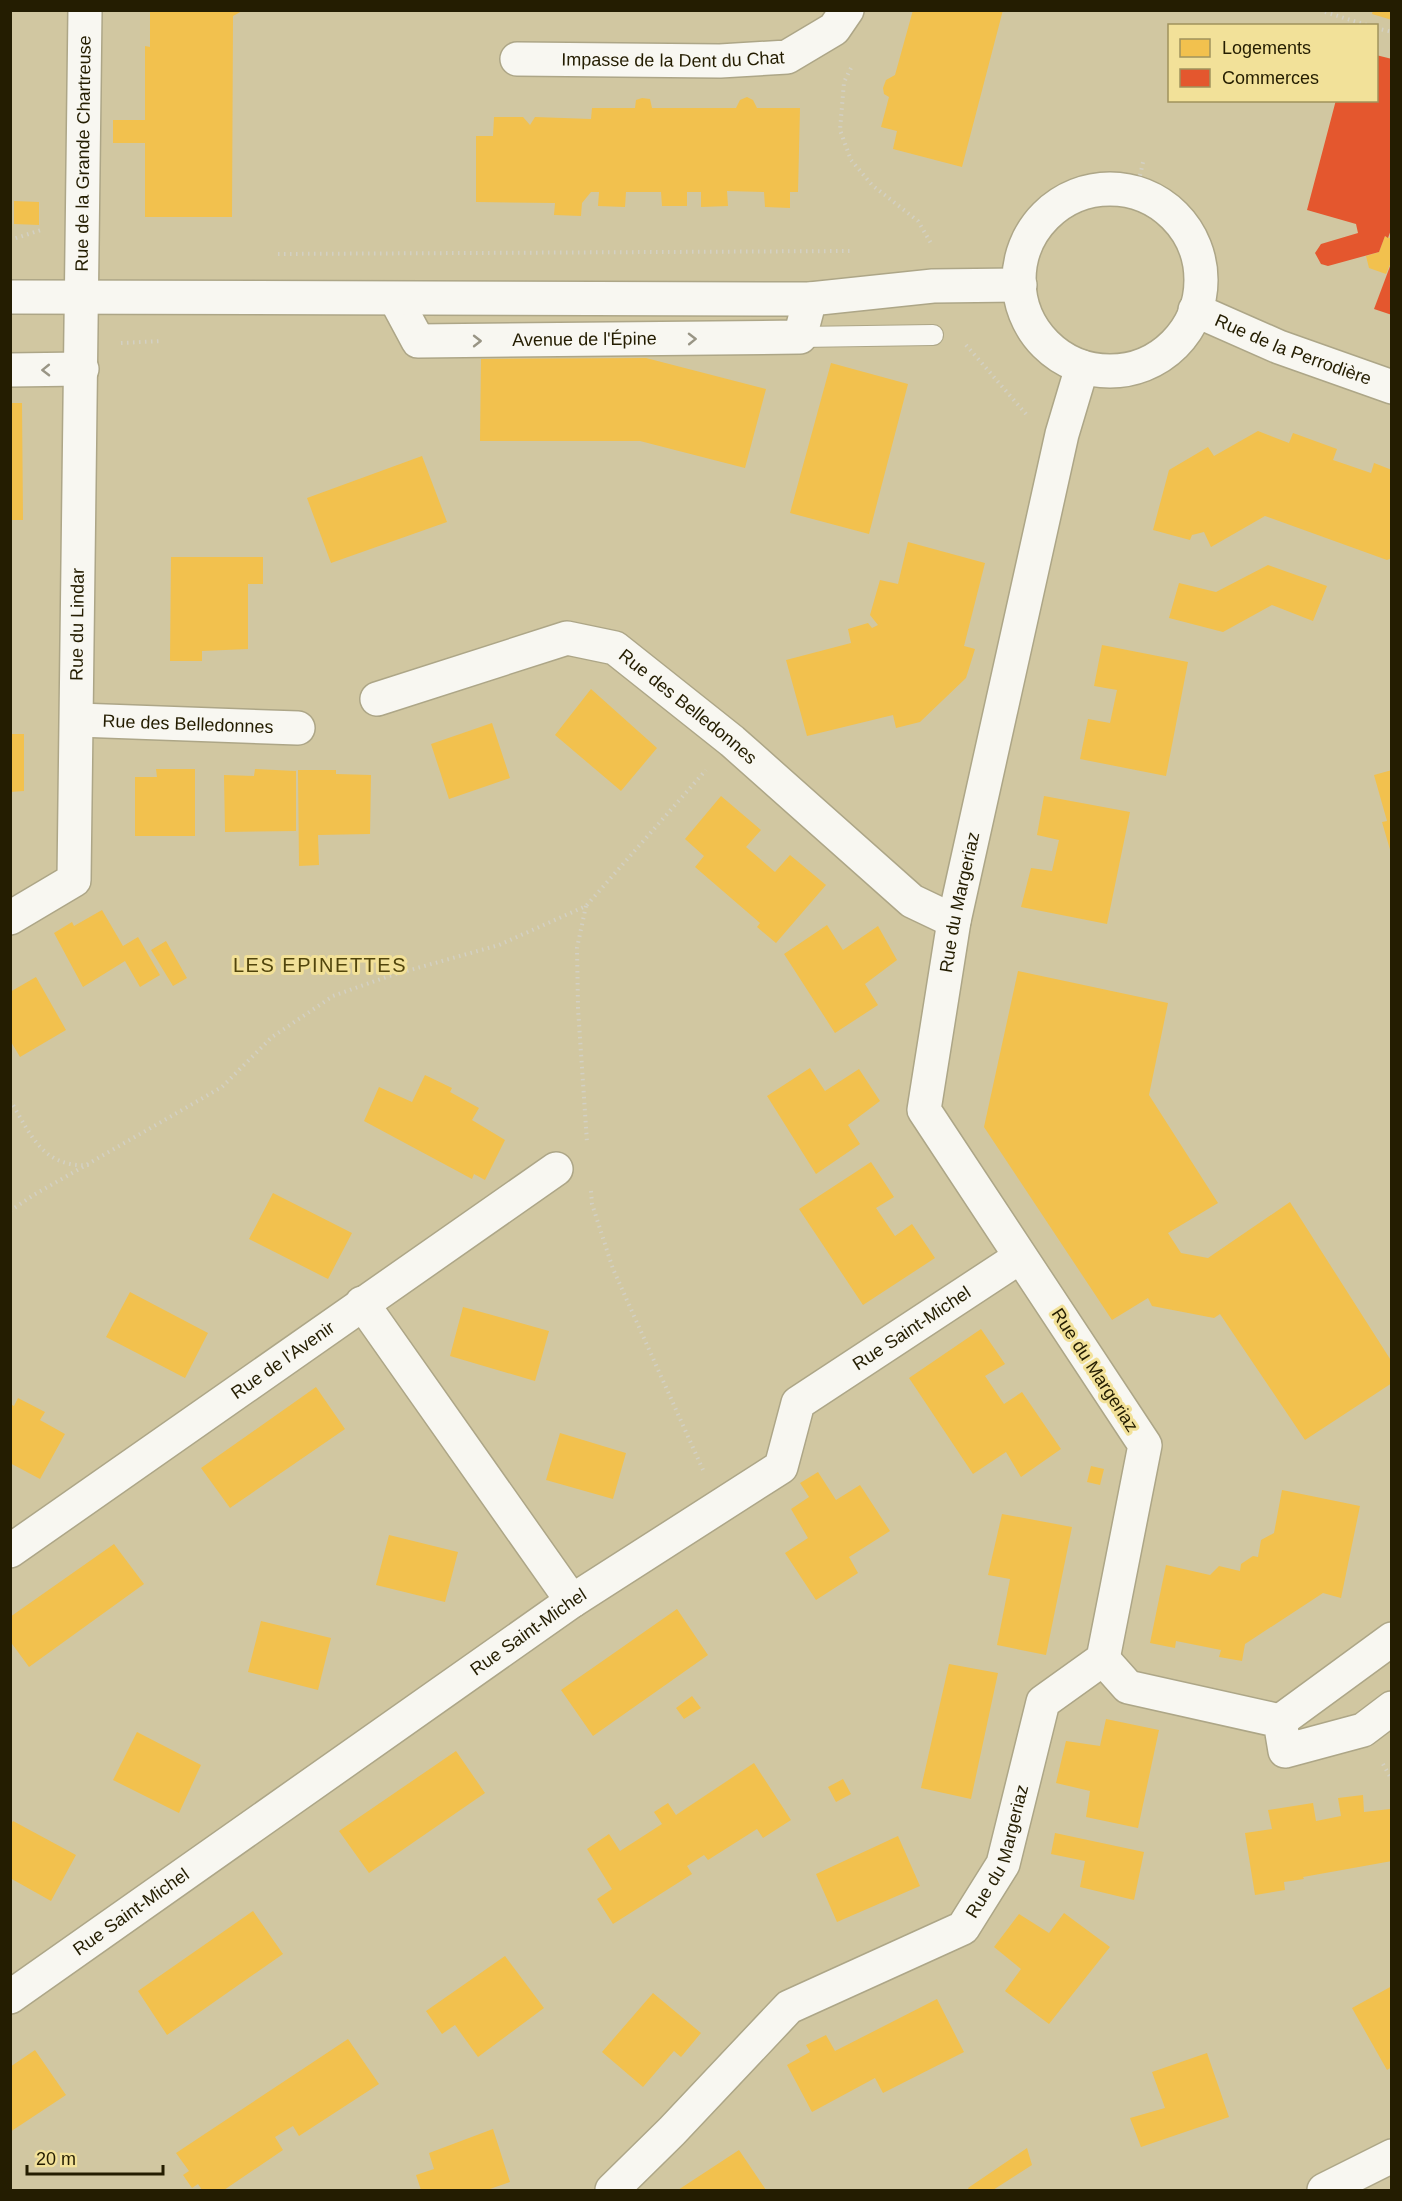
<svg xmlns="http://www.w3.org/2000/svg" width="1402" height="2201" font-family="Helvetica,sans-serif">
  <rect width="100%" height="100%" fill="#d1c7a1"/>
  <!-- homes -->
  <path fill="#f2c14e" d="M 150,10 L 244,10 L 233,16 L 232,217 L 145,217 L 145,143 L 113,143 L 113,120 L 145,120 L 145,46 L 150,47 Z
    M 913,10 L 1003,10 L 962,167 L 893,149 L 897,131 L 881,127 L 889,97 L 884,94 L 883,88 L 886,80 L 895,75 Z
    M 1373,10 L 1392,10 L 1392,20 L 1372,14 Z
    M 747,97 L 753,100 L 757,108 L 800,108 L 798,192 L 790,192 L 790,208 L 765,207 L 764,192 L 727,191 L 728,206 L 701,207 L 701,192 L 687,192 L 687,206 L 662,206 L 661,192 L 626,192 L 625,207 L 598,206 L 599,192 L 591,192 L 582,203 L 581,216 L 554,215 L 555,203 L 476,202 L 476,136 L 493,136 L 494,117 L 523,117 L 530,125 L 535,117 L 591,119 L 592,108 L 635,108 L 636,100 L 642,98 L 650,99 L 652,108 L 736,108 L 740,100 Z
    M 14,201 L 39,202 L 39,225 L 14,224 Z
    M 1385,236 L 1392,239 L 1392,260 L 1386,274 L 1369,268 L 1366,256 L 1379,252 Z
    M 646,358 L 766,389 L 745,468 L 640,441 L 480,441 L 481,359 Z
    M 831,363 L 908,384 L 869,534 L 790,513 Z
    M 10,403 L 22,403 L 23,520 L 10,520 Z
    M 1258,431 L 1289,443 L 1293,433 L 1337,449 L 1333,460 L 1371,473 L 1374,463 L 1392,470 L 1392,558 L 1387,560 L 1265,516 L 1211,547 L 1204,532 L 1192,535 L 1190,540 L 1153,530 L 1169,470 L 1208,447 L 1214,456 Z
    M 422,456 L 447,522 L 331,563 L 307,498 Z
    M 908,542 L 985,563 L 964,646 L 975,649 L 966,678 L 920,722 L 896,728 L 893,715 L 807,736 L 786,660 L 851,643 L 848,629 L 868,623 L 872,628 L 878,625 L 870,615 L 880,580 L 898,584 Z
    M 171,557 L 263,557 L 263,584 L 248,584 L 248,649 L 202,651 L 202,661 L 170,661 Z
    M 1268,565 L 1327,586 L 1313,621 L 1272,605 L 1223,632 L 1169,618 L 1179,583 L 1216,592 Z
    M 1102,645 L 1188,662 L 1166,776 L 1080,759 L 1088,719 L 1110,723 L 1117,690 L 1094,686 Z
    M 591,689 L 657,748 L 621,791 L 555,735 Z
    M 492,723 L 510,778 L 449,799 L 431,744 Z
    M 10,734 L 24,734 L 24,791 L 10,792 Z
    M 156,769 L 195,769 L 195,836 L 135,836 L 135,777 L 157,777 Z
    M 255,769 L 296,771 L 296,831 L 225,832 L 224,775 L 254,776 Z
    M 298,770 L 336,770 L 336,774 L 371,775 L 370,834 L 318,835 L 319,865 L 299,866 Z
    M 1392,770 L 1392,853 L 1391,853 L 1382,822 L 1387,821 L 1374,775 Z
    M 721,796 L 761,830 L 746,847 L 759,858 L 775,872 L 790,855 L 826,885 L 776,943 L 757,927 L 760,923 L 695,867 L 704,856 L 685,839 Z
    M 1044,796 L 1130,812 L 1107,924 L 1021,907 L 1031,868 L 1052,871 L 1059,840 L 1037,835 Z
    M 102,910 L 123,946 L 138,937 L 160,975 L 140,987 L 125,961 L 83,987 L 54,933 L 72,922 L 74,926 Z
    M 827,925 L 843,950 L 878,926 L 897,960 L 865,984 L 878,1005 L 835,1033 L 784,954 Z
    M 166,941 L 187,978 L 173,986 L 151,950 Z
    M 1018,971 L 1168,1003 L 1149,1095 L 1218,1203 L 1168,1233 L 1181,1253 L 1208,1258 L 1290,1202 L 1392,1362 L 1392,1383 L 1305,1440 L 1220,1314 L 1214,1318 L 1152,1306 L 1148,1298 L 1112,1320 L 984,1127 Z
    M 36,977 L 66,1030 L 20,1057 L 10,1040 L 10,992 Z
    M 810,1068 L 825,1091 L 859,1069 L 880,1101 L 848,1125 L 860,1144 L 816,1174 L 767,1096 Z
    M 425,1075 L 452,1088 L 450,1092 L 479,1108 L 472,1120 L 505,1140 L 485,1180 L 474,1174 L 472,1179 L 364,1121 L 379,1087 L 412,1102 Z
    M 871,1162 L 894,1197 L 876,1208 L 895,1236 L 912,1224 L 935,1258 L 863,1305 L 799,1209 Z
    M 273,1193 L 352,1233 L 328,1279 L 249,1239 Z
    M 130,1292 L 208,1333 L 185,1378 L 106,1337 Z
    M 463,1307 L 549,1331 L 535,1381 L 450,1356 Z
    M 981,1329 L 1005,1364 L 985,1376 L 1004,1404 L 1022,1392 L 1061,1449 L 1021,1477 L 1006,1452 L 973,1474 L 909,1378 Z
    M 316,1387 L 345,1429 L 230,1508 L 201,1468 Z
    M 18,1398 L 45,1412 L 40,1420 L 65,1434 L 40,1479 L 10,1463 L 10,1404 L 14,1406 Z
    M 560,1433 L 626,1453 L 613,1499 L 546,1480 Z
    M 1091,1466 L 1104,1469 L 1100,1485 L 1087,1482 Z
    M 818,1472 L 836,1500 L 860,1485 L 890,1531 L 849,1557 L 858,1573 L 816,1600 L 785,1553 L 808,1538 L 791,1509 L 809,1497 L 800,1483 Z
    M 1282,1490 L 1360,1506 L 1341,1598 L 1323,1593 L 1245,1644 L 1242,1661 L 1219,1657 L 1221,1650 L 1176,1641 L 1175,1648 L 1150,1643 L 1166,1565 L 1210,1575 L 1219,1566 L 1240,1571 L 1241,1564 L 1253,1556 L 1258,1557 L 1261,1540 L 1274,1533 Z
    M 1002,1514 L 1072,1527 L 1046,1655 L 997,1645 L 1010,1579 L 988,1575 Z
    M 389,1535 L 458,1552 L 445,1602 L 376,1585 Z
    M 114,1544 L 144,1584 L 29,1667 L 10,1641 L 10,1617 Z
    M 677,1609 L 708,1655 L 593,1736 L 561,1690 Z
    M 261,1621 L 331,1638 L 318,1690 L 248,1672 Z
    M 949,1664 L 998,1673 L 971,1799 L 921,1788 Z
    M 692,1696 L 701,1708 L 684,1719 L 676,1708 Z
    M 1106,1719 L 1159,1730 L 1138,1828 L 1086,1817 L 1090,1791 L 1056,1783 L 1066,1741 L 1100,1746 Z
    M 137,1732 L 201,1765 L 179,1813 L 113,1780 Z
    M 456,1751 L 485,1793 L 369,1873 L 339,1831 Z
    M 754,1763 L 791,1820 L 763,1838 L 757,1829 L 708,1860 L 704,1855 L 687,1866 L 692,1874 L 613,1924 L 597,1899 L 612,1889 L 587,1849 L 609,1834 L 620,1851 L 662,1824 L 654,1812 L 668,1803 L 676,1815 Z
    M 843,1779 L 851,1794 L 836,1802 L 828,1787 Z
    M 1363,1795 L 1364,1812 L 1390,1809 L 1392,1861 L 1303,1877 L 1304,1879 L 1284,1882 L 1285,1890 L 1255,1895 L 1245,1833 L 1272,1829 L 1268,1810 L 1313,1803 L 1316,1821 L 1341,1816 L 1338,1798 Z
    M 13,1821 L 76,1855 L 51,1901 L 10,1878 L 10,1826 Z
    M 1055,1833 L 1144,1852 L 1134,1900 L 1080,1887 L 1085,1861 L 1051,1854 Z
    M 898,1836 L 920,1886 L 837,1922 L 816,1874 Z
    M 253,1911 L 283,1954 L 167,2035 L 138,1991 Z
    M 1064,1913 L 1110,1947 L 1049,2024 L 1005,1991 L 1021,1969 L 994,1947 L 1019,1914 L 1049,1933 Z
    M 505,1956 L 544,2008 L 478,2057 L 455,2025 L 442,2034 L 426,2011 Z
    M 1392,1986 L 1392,2067 L 1387,2070 L 1352,2008 Z
    M 653,1993 L 701,2033 L 681,2057 L 674,2051 L 643,2087 L 602,2052 Z
    M 937,1999 L 964,2052 L 883,2093 L 875,2078 L 812,2112 L 787,2065 L 810,2052 L 806,2045 L 826,2035 L 835,2051 Z
    M 348,2039 L 379,2084 L 299,2136 L 293,2126 L 275,2137 L 283,2150 L 224,2190 L 202,2190 L 198,2184 L 192,2188 L 183,2175 L 189,2171 L 176,2153 Z
    M 35,2050 L 66,2095 L 10,2132 L 10,2067 Z
    M 1207,2053 L 1229,2117 L 1141,2147 L 1130,2118 L 1165,2108 L 1152,2072 Z
    M 493,2129 L 510,2182 L 487,2190 L 421,2190 L 416,2175 L 434,2169 L 429,2153 Z
    M 1027,2148 L 1032,2165 L 993,2190 L 969,2190 L 968,2188 Z
    M 739,2150 L 766,2190 L 678,2190 Z"/>
  <!-- shops -->
  <path fill="#e4572e" d="M 1376,55 L 1392,59 L 1392,227 L 1388,238 L 1385,236 L 1379,252 L 1328,266 L 1321,264 L 1315,253 L 1321,244 L 1358,233 L 1356,224 L 1307,210 L 1336,100 L 1376,100 Z
    M 1392,261 L 1392,315 L 1374,309 Z"/>
  <g fill="none" stroke-linecap="round" stroke-linejoin="round">
    <!-- lane casing -->
    <g stroke="#ada687" stroke-width="22">
      <path id="lane" d="M 800,337 L 933,335"/>
    </g>
    <!-- street casing -->
    <g stroke="#ada687" stroke-width="36">
      <g id="street">
        <path id="s1" d="M 517,59 L 720,61 L 787,57 L 834,29 L 847,10"/>
        <path id="s2" d="M 396,300 L 418,341 L 800,337 L 810,299"/>
        <path d="M 10,370 L 82,369"/>
        <path id="s3" d="M 377,699 L 567,638 L 615,648 L 732,741 L 912,901 L 954,921"/>
        <path id="s4" d="M 78,720 L 298,728"/>
        <path id="s5" d="M 10,918 L 74,880 L 85,10"/>
        <path d="M 362,1303 L 572,1601"/>
        <path id="s6" d="M 10,1551 L 556,1169"/>
        <path d="M 1103,1659 L 1128,1687 L 1280,1721 L 1285,1751 L 1363,1730 L 1392,1708"/>
        <path d="M 1280,1721 L 1392,1639"/>
        <path id="s7" d="M 10,1997 L 572,1601 L 781,1467 L 798,1403 L 1020,1257"/>
        <path id="s8" d="M 612,2190 L 672,2131 L 789,2007 L 963,1928 L 1003,1864 L 1043,1702 L 1103,1659 L 1145,1445 L 924,1110 L 954,921 L 1062,434 L 1082,367"/>
        <path d="M 1324,2190 L 1392,2156"/>
      </g>
    </g>
    <!-- secondary casing -->
    <g stroke="#ada687" stroke-width="36">
      <g id="secondary">
        <circle cx="1110" cy="280" r="91"/>
        <path d="M 10,297 L 810,299 L 933,286 L 1020,285"/>
        <path id="s9" d="M 1195,310 L 1279,347 L 1392,387"/>
      </g>
    </g>
    <!-- path -->
    <path stroke="#d3d0c3" stroke-width="4" stroke-dasharray="1.5 4.5" stroke-linecap="butt" d="M 1325,12 L 1370,26
      M 1376,28 L 1392,32
      M 851,68 L 844,82 L 840,130 L 851,160 L 872,185 L 918,221 L 932,245
      M 1136,193 L 1144,158
      M 10,240 L 41,230
      M 278,254 L 852,251
      M 121,343 L 162,341
      M 966,345 L 1026,414
      M 586,906 L 577,948 L 578,1008 L 587,1142
      M 10,1100 C 31,1135 43,1168 89,1165
      M 591,1191 L 592,1204 L 613,1269 L 703,1470
      M 10,1211 L 32,1196 L 222,1087 L 272,1037 L 333,996 L 389,976 L 499,945 L 586,906 L 706,770
      M 1383,1764 L 1392,1780"/>
    <!-- lane -->
    <use href="#lane" stroke="#f8f7f1" stroke-width="20"/>
    <!-- street -->
    <use href="#street" stroke="#f8f7f1" stroke-width="33"/>
    <!-- secondary -->
    <use href="#secondary" stroke="#f8f7f1" stroke-width="33"/>
  </g>
  <!-- one-way arrows -->
  <defs><path id="oneway-chevron" d="M-2-3.5L2.5 0L-2 3.5" fill="none" stroke-width="1.6" stroke-linecap="round" stroke-linejoin="round" transform="scale(1.5)"/></defs>
  <g stroke="#999585">
    <use href="#oneway-chevron" transform="translate(692 339) rotate(-1)"/>
    <use href="#oneway-chevron" transform="translate(477 341)"/>
    <use href="#oneway-chevron" transform="translate(46 370) rotate(179)"/>
  </g>
  <g text-anchor="middle" dominant-baseline="central" stroke-width="6" stroke-linejoin="round" paint-order="stroke">
    <!-- street labels -->
    <g font-size="18" fill="#241d01" stroke="#f2e199">
      <text stroke="none"><textPath href="#s1" startOffset="156">Impasse de la Dent du Chat</textPath></text>
      <text stroke="none"><textPath href="#s5" startOffset="801">Rue de la Grande Chartreuse</textPath></text>
      <text stroke="none"><textPath href="#s2" startOffset="213">Avenue de l'Épine</textPath></text>
      <text stroke="none"><textPath href="#s9" startOffset="106">Rue de la Perrodière</textPath></text>
      <text stroke="none"><textPath href="#s5" startOffset="330">Rue du Lindar</textPath></text>
      <text stroke="none"><textPath href="#s3" startOffset="342">Rue des Belledonnes</textPath></text>
      <text stroke="none"><textPath href="#s4" startOffset="110">Rue des Belledonnes</textPath></text>
      <text stroke="none"><textPath href="#s8" startOffset="1592">Rue du Margeriaz</textPath></text>
      <text stroke="none"><textPath href="#s7" startOffset="1138">Rue Saint-Michel</textPath></text>
      <text stroke="none"><textPath href="#s6" startOffset="333">Rue de l'Avenir</textPath></text>
      <text transform="translate(1095 1370) rotate(57)">Rue du Margeriaz</text>
      <text stroke="none"><textPath href="#s7" startOffset="634">Rue Saint-Michel</textPath></text>
      <text stroke="none"><textPath href="#s8" startOffset="531">Rue du Margeriaz</textPath></text>
      <text stroke="none"><textPath href="#s7" startOffset="148">Rue Saint-Michel</textPath></text>
    </g>
    <!-- neighbourhood labels -->
    <g font-size="20" letter-spacing="1.5" fill="#51450c" stroke="#f2e199">
      <text x="320" y="965">LES EPINETTES</text>
    </g>
  </g>
  <!-- border -->
  <rect width="1402" height="2201" fill="none" stroke="#241d01" stroke-width="24"/>
  <!-- legend -->
  <rect x="1168" y="24" width="210" height="78" fill="#f2e199" stroke="#a0935c" stroke-width="1.5"/>
  <rect x="1180" y="39" width="30" height="18" fill="#f2c14e" stroke="#a0935c" stroke-width="1.5"/>
  <text x="1222" y="54" font-size="18" fill="#241d01">Logements</text>
  <rect x="1180" y="69" width="30" height="18" fill="#e4572e" stroke="#a0935c" stroke-width="1.5"/>
  <text x="1222" y="84" font-size="18" fill="#241d01">Commerces</text>
  <!-- scale -->
  <path d="M27 2165v9h136v-9" fill="none" stroke="#241d01" stroke-width="3"/>
  <text x="36" y="2165" font-size="18" fill="#241d01" stroke="#f2e199" stroke-width="4.5" paint-order="stroke">20 m</text>
</svg>
